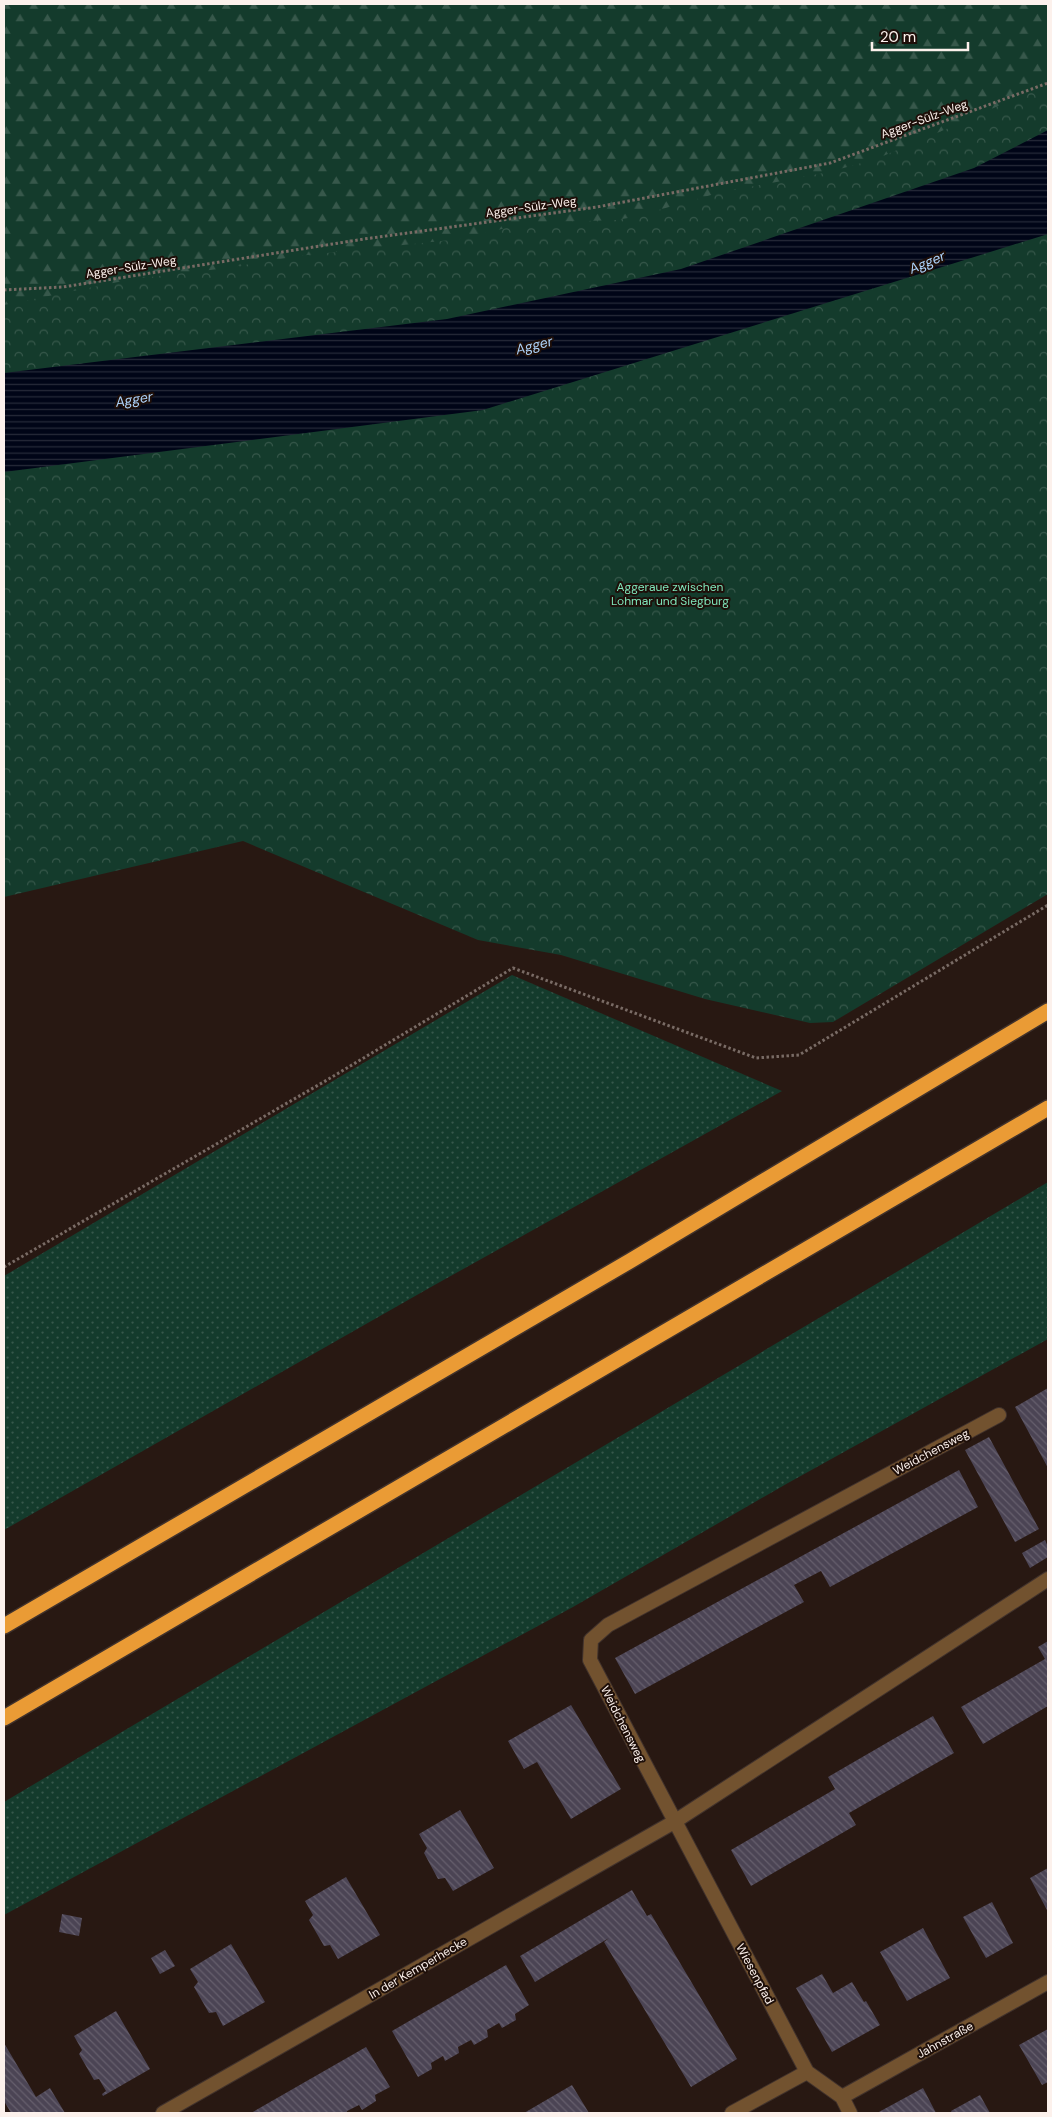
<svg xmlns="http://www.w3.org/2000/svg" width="1052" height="2117" font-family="'DM Sans',sans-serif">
  <defs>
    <pattern id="grass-dots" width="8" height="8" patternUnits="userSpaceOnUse" patternTransform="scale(1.25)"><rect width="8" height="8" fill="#143b2c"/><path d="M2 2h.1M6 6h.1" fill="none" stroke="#37584b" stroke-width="1.8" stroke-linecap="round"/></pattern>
    <pattern id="forest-firs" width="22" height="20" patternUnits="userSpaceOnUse" patternTransform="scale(1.25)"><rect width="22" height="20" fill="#143b2c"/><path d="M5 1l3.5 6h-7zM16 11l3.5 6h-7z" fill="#37584b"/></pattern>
    <pattern id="park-crowns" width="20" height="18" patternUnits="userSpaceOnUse" patternTransform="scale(1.25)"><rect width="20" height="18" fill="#143b2c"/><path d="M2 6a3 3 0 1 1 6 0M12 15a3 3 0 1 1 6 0" fill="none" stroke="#37584b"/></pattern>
    <pattern id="water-rules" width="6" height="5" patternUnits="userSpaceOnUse" patternTransform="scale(1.25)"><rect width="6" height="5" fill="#000517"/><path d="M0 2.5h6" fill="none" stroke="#262a39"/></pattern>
    <pattern id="building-back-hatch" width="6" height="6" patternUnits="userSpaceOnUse" patternTransform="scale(1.25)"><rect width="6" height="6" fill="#4b4454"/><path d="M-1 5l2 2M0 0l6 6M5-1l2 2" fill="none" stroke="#665f6d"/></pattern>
  </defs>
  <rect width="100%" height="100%" fill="#281812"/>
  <!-- grass -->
  <path fill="url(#grass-dots)" d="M 512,975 L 782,1091 L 431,1287 L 4,1530 L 4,1276 Z
    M 1048,1182 L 1048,1339 L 788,1483 L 573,1607 L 4,1915 L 4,1802 Z"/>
  <!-- forest -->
  <path fill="url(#forest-firs)" d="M 4,4 L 1048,4 L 1048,130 L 4,373 Z"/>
  <!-- park -->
  <path fill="url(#park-crowns)" d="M 1048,85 L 1048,894 L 833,1022 L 810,1023 L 705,999 L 561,955 L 478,940 L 243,841 L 4,897 L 4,305 L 133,279 L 227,268 L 298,256 L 460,239 L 514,226 L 558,222 L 616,220 L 634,217 L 718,193 L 829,172 L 876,159 L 972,118 L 1037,88 Z"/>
  <!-- water -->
  <path fill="url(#water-rules)" d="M 1048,130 L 1048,234 L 483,410 L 4,472 L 4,373 L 447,319 L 681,269 L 974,168 Z"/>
  <!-- building -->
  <path fill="url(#building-back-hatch)" d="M 1048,1388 L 1048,1468 L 1015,1407 Z
    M 989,1437 L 1039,1529 L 1015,1542 L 965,1450 Z
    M 959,1470 L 978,1507 L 830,1587 L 821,1571 L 794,1585 L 804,1602 L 635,1694 L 615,1658 Z
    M 1045,1540 L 1048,1547 L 1048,1557 L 1030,1568 L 1022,1553 Z
    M 1048,1641 L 1048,1706 L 983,1744 L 961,1707 L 1045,1659 L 1038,1647 Z
    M 571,1705 L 621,1789 L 571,1819 L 537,1762 L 524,1769 L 508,1741 Z
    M 933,1716 L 954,1753 L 849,1813 L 856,1825 L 751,1886 L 731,1850 L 835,1789 L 828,1777 Z
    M 460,1810 L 494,1868 L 453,1891 L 445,1878 L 438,1879 L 424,1853 L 427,1848 L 419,1834 Z
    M 1048,1868 L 1048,1912 L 1030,1878 Z
    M 346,1877 L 380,1935 L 338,1959 L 330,1945 L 324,1946 L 309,1920 L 313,1915 L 305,1901 Z
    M 632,1890 L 647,1916 L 651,1914 L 737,2059 L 691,2087 L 604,1942 L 609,1938 L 535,1982 L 520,1956 Z
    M 992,1902 L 1013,1943 L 986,1958 L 963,1917 Z
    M 62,1914 L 82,1918 L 79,1936 L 59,1932 Z
    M 923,1928 L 950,1978 L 907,2001 L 880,1952 Z
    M 231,1944 L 265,2002 L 223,2026 L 216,2012 L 209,2013 L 194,1987 L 198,1982 L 190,1969 Z
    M 165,1950 L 175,1966 L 160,1974 L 151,1958 Z
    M 506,1965 L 529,2005 L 515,2014 L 516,2020 L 502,2028 L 499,2023 L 487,2030 L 488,2037 L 474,2045 L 471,2040 L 458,2047 L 459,2053 L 445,2061 L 443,2056 L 431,2063 L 432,2069 L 418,2077 L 392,2031 Z
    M 822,1974 L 833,1993 L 852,1982 L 864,2002 L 866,2001 L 880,2025 L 832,2052 L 796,1988 Z
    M 116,2011 L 150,2069 L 103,2096 L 102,2094 L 106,2091 L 99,2079 L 94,2080 L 79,2054 L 82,2050 L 74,2036 Z
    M 1048,2029 L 1048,2082 L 1042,2085 L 1019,2045 Z
    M 4,2043 L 36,2097 L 50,2088 L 65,2113 L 11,2113 L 4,2101 Z
    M 366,2047 L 390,2087 L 375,2095 L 376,2101 L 362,2110 L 359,2105 L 347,2111 L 347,2113 L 251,2113 Z
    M 572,2085 L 589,2113 L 524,2113 Z
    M 923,2088 L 936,2113 L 877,2113 Z
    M 980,2095 L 990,2113 L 952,2113 L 951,2111 Z"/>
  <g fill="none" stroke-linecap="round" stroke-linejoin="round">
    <!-- minor casing -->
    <g stroke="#41322c" stroke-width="16">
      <path id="minor" d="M 842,2097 L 1048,1982
        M 163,2113 L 674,1822 L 1048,1579
        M 732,2113 L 807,2072
        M 850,2113 L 842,2097 L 807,2072 L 590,1660 L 591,1640 L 608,1625 L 999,1415"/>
    </g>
    <!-- motorway casing -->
    <g stroke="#41322c" stroke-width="18">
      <path id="motorway" d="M 4,1626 L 630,1261 L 1048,1011
        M 4,1718 L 1048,1108"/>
    </g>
    <!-- path -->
    <path stroke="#796b65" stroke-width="3" stroke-dasharray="2.5 2.5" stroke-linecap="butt" d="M 4,290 L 63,287 L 364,239 L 597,207 L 830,163 L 1048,83
      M 4,1267 L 327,1080 L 513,968 L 756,1058 L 799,1055 L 1048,905"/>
    <!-- minor -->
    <use href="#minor" stroke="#72522f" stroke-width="14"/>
    <!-- motorway -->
    <use href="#motorway" stroke="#ea9b35" stroke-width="15"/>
  </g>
  <g text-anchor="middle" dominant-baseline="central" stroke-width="4" stroke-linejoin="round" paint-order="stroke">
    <!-- street labels -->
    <g font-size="12" fill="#fcf1ec" stroke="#1e0f09">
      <text transform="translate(924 119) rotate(-20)">Agger-Sülz-Weg</text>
      <text transform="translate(531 207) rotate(-8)">Agger-Sülz-Weg</text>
      <text transform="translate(131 267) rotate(-9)">Agger-Sülz-Weg</text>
      <text transform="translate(931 1452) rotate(-28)">Weidchensweg</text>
      <text transform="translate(623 1724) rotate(63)">Weidchensweg</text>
      <text transform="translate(418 1968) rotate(-30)">In der Kemperhecke</text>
      <text transform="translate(755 1974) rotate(62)">Wiesenpfad</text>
      <text transform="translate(945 2040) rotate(-29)">Jahnstraße</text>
    </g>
    <!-- park labels -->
    <g font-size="12" fill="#7fe6bb" stroke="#1e0f09">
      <text x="670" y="587">Aggeraue zwischen<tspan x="670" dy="14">Lohmar und Siegburg</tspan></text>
    </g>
    <!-- water labels -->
    <g font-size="14" font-style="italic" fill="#add3fb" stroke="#1e0f09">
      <text transform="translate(927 262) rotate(-23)">Agger</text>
      <text transform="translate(534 345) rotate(-14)">Agger</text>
      <text transform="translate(134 399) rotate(-9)">Agger</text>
    </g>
  </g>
  <!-- border -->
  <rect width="1052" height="2117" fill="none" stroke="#fcf1ec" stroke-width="10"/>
  <!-- scale -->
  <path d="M872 42v8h96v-8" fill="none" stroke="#fcf1ec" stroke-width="2.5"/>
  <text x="880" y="42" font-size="15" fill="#fcf1ec" stroke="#1e0f09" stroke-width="4" paint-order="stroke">20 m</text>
</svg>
